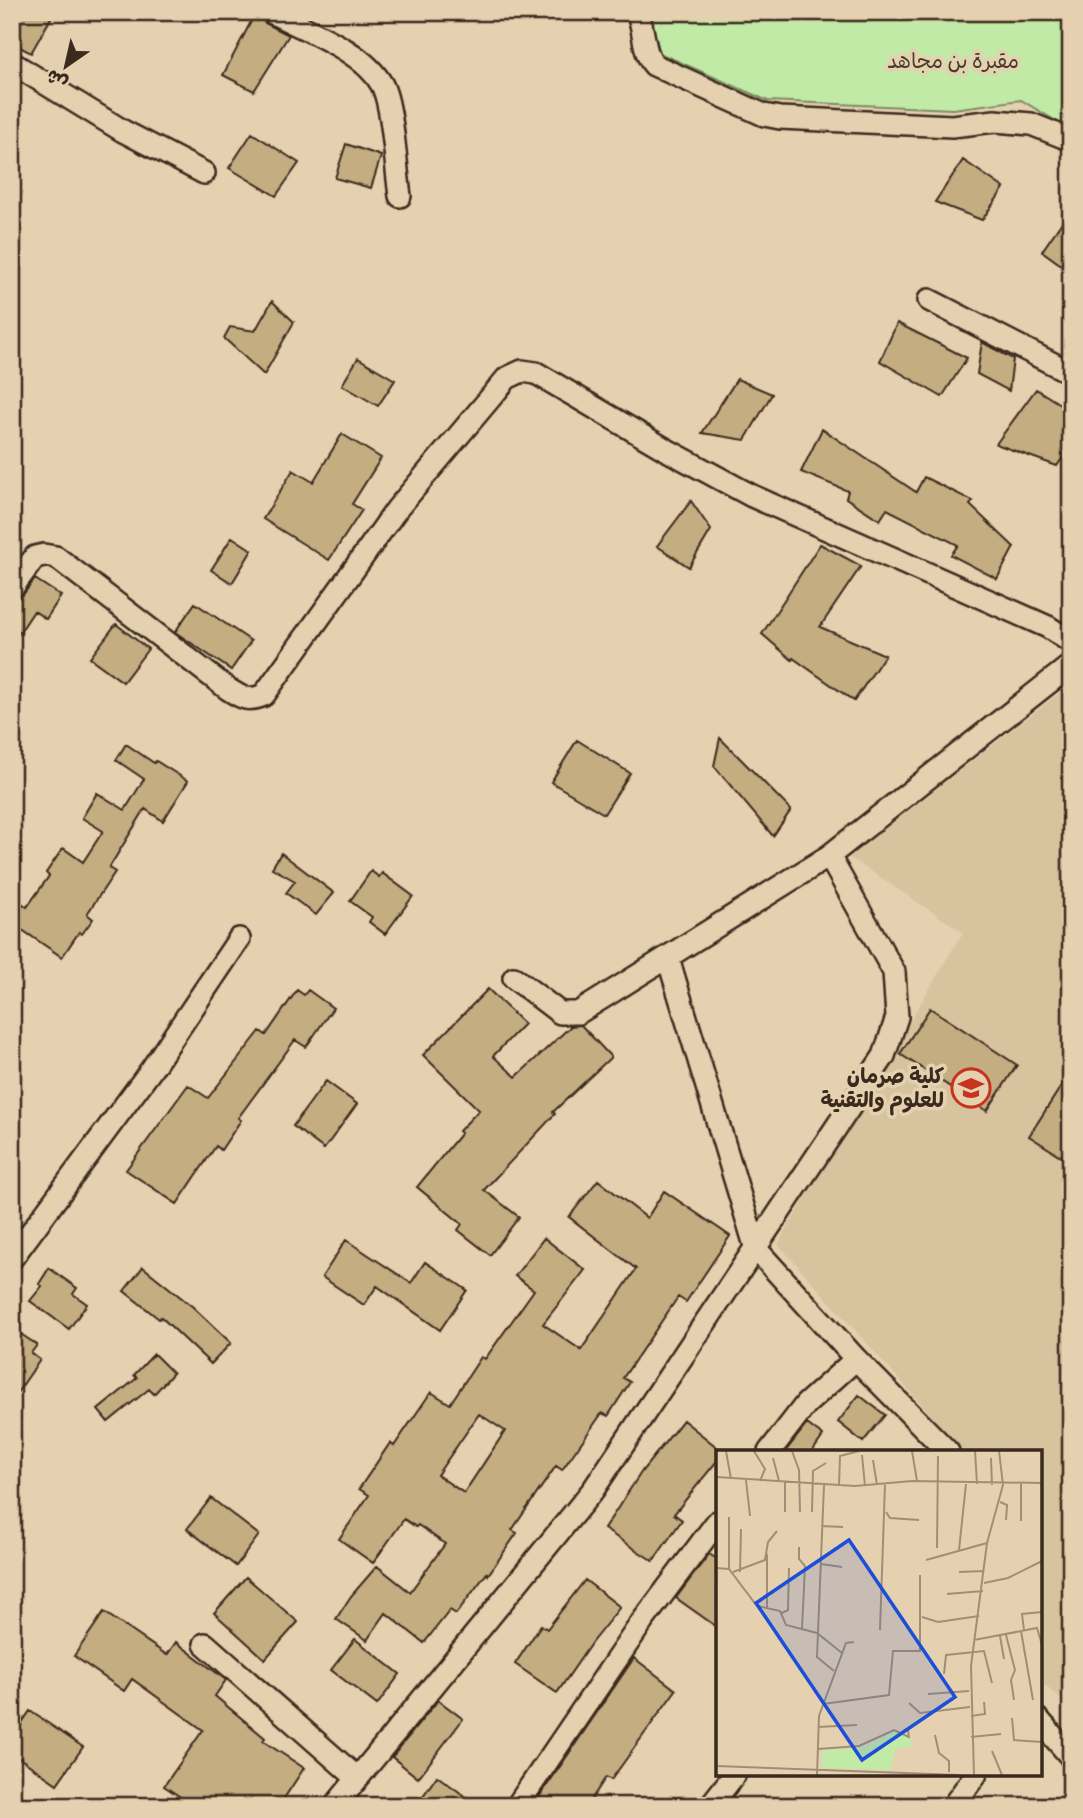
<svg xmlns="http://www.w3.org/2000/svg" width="1083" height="1818" font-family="Pangolin,'Playpen Sans Arabic',sans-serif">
  <rect width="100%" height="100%" fill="#e5d1af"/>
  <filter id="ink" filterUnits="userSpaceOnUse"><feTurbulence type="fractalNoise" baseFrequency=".0143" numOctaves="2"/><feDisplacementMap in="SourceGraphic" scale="14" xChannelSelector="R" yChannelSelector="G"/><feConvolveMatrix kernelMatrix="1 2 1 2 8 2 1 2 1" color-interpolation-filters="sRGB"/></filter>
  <g filter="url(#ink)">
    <!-- built -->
    <path fill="#d8c39f" d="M 1071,684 L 1071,1707 L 1039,1681 L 1039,1452 L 964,1452 L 778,1244 L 963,932 L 849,857 Z"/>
    <!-- green -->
    <path fill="#c1eaa6" stroke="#7e8a62" stroke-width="2" d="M 638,12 L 1071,12 L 1071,130 L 1021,100 L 953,109 L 768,101 L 648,48 Z"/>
    <!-- building -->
    <path fill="#c5ad82" stroke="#3b2a1e" stroke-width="2" fill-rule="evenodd" d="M 12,12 L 43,12 L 51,18 L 31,53 L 12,43 Z
      M 256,12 L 265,23 L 289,35 L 254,91 L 223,75 Z
      M 252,133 L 299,163 L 276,196 L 229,168 Z
      M 346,144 L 381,156 L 371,188 L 335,178 Z
      M 963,160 L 1004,188 L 982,220 L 935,202 Z
      M 1071,209 L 1071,272 L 1042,251 Z
      M 272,301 L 294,322 L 264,375 L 224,338 L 230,327 L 255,331 Z
      M 897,323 L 967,358 L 942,397 L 880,361 Z
      M 982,342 L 1013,359 L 1009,391 L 977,374 Z
      M 358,358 L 395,380 L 378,406 L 342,385 Z
      M 737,379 L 772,394 L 745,440 L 702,433 Z
      M 1036,389 L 1071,411 L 1071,445 L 1057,466 L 996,444 Z
      M 822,429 L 916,492 L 924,477 L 973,501 L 970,505 L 1014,547 L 997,579 L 951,555 L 958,545 L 887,509 L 880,520 L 846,498 L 848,491 L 801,472 Z
      M 342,434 L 381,458 L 352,504 L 362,510 L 329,560 L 263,519 L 293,470 L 313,482 Z
      M 691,501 L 711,530 L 689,567 L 657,546 Z
      M 232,537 L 252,550 L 232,583 L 211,570 Z
      M 820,544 L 861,566 L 820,627 L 885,655 L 854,701 L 793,658 L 792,660 L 762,634 Z
      M 35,579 L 61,596 L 46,619 L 34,611 L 12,644 L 12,601 L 22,596 Z
      M 195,603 L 251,641 L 231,670 L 175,632 Z
      M 116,624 L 148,649 L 123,682 L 90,658 Z
      M 720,738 L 791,810 L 773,836 L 714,766 Z
      M 577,740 L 630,773 L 604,814 L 551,782 Z
      M 126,744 L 154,763 L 156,761 L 188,781 L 163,821 L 145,809 L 109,868 L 115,872 L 87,914 L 93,919 L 82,934 L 79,932 L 62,957 L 12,923 L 12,919 L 23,904 L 27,907 L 49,876 L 46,873 L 63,848 L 83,862 L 103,831 L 82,818 L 97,793 L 125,810 L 144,779 L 116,760 Z
      M 281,853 L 334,893 L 316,915 L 286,893 L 295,881 L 272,868 Z
      M 371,871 L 379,877 L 382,873 L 413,896 L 385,934 L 369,922 L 372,917 L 350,901 Z
      M 488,989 L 524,1024 L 493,1056 L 516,1077 L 571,1026 L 581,1025 L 611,1057 L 553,1112 L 555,1114 L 484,1190 L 519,1217 L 490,1255 L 458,1230 L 462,1224 L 417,1187 L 461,1133 L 459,1131 L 479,1110 L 423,1055 Z
      M 297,990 L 304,995 L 308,990 L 333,1008 L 306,1047 L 295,1040 L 238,1118 L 241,1120 L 221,1150 L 216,1146 L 177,1204 L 126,1170 L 188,1085 L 208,1098 L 260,1031 L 266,1035 Z
      M 930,1008 L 1017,1065 L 987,1111 L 900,1054 Z
      M 1071,1071 L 1071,1142 L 1062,1157 L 1029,1136 Z
      M 326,1081 L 357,1104 L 324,1149 L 293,1126 Z
      M 598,1180 L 647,1218 L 664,1191 L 730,1236 L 686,1302 L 678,1297 L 623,1378 L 630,1382 L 608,1416 L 602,1413 L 562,1470 L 556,1466 L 512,1530 L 517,1533 L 488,1575 L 487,1573 L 456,1614 L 450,1610 L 424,1643 L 386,1613 L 367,1640 L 336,1619 L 351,1596 L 377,1566 L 410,1592 L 445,1544 L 418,1525 L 416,1527 L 404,1519 L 373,1563 L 339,1539 L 369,1495 L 359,1489 L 390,1443 L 394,1446 L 431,1392 L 450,1404 L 481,1357 L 485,1359 L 534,1290 L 515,1276 L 544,1238 L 585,1270 L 543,1324 L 581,1350 L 636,1269 L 569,1217 ZM 479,1414 L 505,1431 L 464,1493 L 437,1475 Z
      M 346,1240 L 411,1283 L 425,1262 L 467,1290 L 440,1330 L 377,1286 L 364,1305 L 322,1277 Z
      M 143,1267 L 193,1307 L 231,1343 L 211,1364 L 161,1317 L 159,1319 L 124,1291 Z
      M 49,1268 L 77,1288 L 73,1294 L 87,1304 L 69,1329 L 30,1301 L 42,1286 L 39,1284 Z
      M 12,1328 L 37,1345 L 31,1353 L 40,1360 L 12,1400 Z
      M 154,1354 L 173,1373 L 154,1394 L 149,1389 L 108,1422 L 98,1410 L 137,1378 L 134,1375 Z
      M 859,1395 L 885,1415 L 863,1442 L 838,1422 Z
      M 683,1420 L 723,1452 L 717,1452 L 717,1461 L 674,1514 L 682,1520 L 653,1561 L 604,1529 L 642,1471 Z
      M 807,1424 L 823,1436 L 812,1452 L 785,1452 Z
      M 211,1498 L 259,1535 L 236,1566 L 187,1529 Z
      M 709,1554 L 717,1559 L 717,1627 L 676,1598 Z
      M 246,1577 L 298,1622 L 265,1659 L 214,1613 Z
      M 585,1580 L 620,1607 L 592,1642 L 557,1693 L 515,1664 L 541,1625 L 547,1629 Z
      M 104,1612 L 167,1655 L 176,1642 L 226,1680 L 215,1696 L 265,1738 L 263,1741 L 304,1768 L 279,1806 L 194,1806 L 164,1786 L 203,1730 L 132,1679 L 124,1691 L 74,1656 Z
      M 355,1639 L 400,1674 L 377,1705 L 331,1670 Z
      M 634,1658 L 676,1690 L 611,1780 L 606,1777 L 587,1806 L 533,1806 Z
      M 438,1700 L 463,1719 L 418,1778 L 392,1757 Z
      M 30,1711 L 83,1747 L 57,1784 L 12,1753 L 12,1737 Z
      M 437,1776 L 479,1806 L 416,1806 Z"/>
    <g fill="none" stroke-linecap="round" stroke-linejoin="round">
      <!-- minor casing -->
      <g stroke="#3b2a1e" stroke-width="26">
        <path id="minor" d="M 271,12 C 305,30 363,50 382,85 C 393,106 396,170 400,196
          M 637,12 C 645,28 642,52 654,65 L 764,115 L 780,118 L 952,126 L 995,121 L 1031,124 L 1071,140
          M 12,63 L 123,131 L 204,173
          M 929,300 L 1071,373
          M 12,588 L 35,557 L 44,555 L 56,557 L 228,689 C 242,698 248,702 264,695 L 397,509 L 507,378 L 522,371 L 536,373 L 665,449 L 752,496 L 1048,627 L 1071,642
          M 668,958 L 756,1249 L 856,1359 L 948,1452
          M 514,978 L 560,1013 L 578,1013 L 829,856 L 1071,665
          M 12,1258 L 151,1070 L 239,939
          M 769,1452 L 806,1404 L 856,1359
          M 205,1644 L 357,1778
          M 1039,1720 L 1071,1757
          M 335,1806 L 593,1490 L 884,1056 L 897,1017 L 894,972 L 829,856
          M 517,1806 L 642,1622 L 717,1522
          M 710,1806 L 735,1774
          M 953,1806 L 976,1774"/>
      </g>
      <!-- minor -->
      <use href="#minor" stroke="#e5d1af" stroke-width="21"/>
    </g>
  </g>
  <!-- icons -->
  <defs>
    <g id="university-ring" transform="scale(2.0125)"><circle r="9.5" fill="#e5d1af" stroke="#c8321e" stroke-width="1.5"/><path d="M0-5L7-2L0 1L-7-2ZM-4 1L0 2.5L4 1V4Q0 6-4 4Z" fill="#c8321e"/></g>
  </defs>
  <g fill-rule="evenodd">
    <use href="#university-ring" x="971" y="1088"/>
  </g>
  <g text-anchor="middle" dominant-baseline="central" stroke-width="7" stroke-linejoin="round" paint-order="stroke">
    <!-- park labels -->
    <g font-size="21" fill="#483d2c" stroke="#e5d1af">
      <text x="953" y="61">مقبرة بن مجاهد</text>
    </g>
    <!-- poi labels -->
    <g font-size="21" font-weight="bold" fill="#3b2a1e" stroke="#e5d1af" text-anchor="end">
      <text x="944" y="1076">كلية صرمان<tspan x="944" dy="24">للعلوم والتقنية</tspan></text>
    </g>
  </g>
  <!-- overview -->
  <g transform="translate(716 1450)">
    <rect width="326" height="326" fill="#e5d1af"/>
    <path d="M 180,281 L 196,289 L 194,298 L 180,298 L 175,320 L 106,318 L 106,300 L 145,298 Z" fill="#c1eaa6"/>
    <path fill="none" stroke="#a18e75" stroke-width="2" d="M 10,1 L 15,29M 38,1 L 49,19 L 44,31M 76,1 L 83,20 L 84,62M 196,1 L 201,31M 259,1 L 261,34M 146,5 L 149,36M 57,8 L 63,31M 275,8 L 276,35M 157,10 L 161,35M 0,27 L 139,36 L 196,31 L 326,33M 30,30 L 34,66M 305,32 L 305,71M 108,35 L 101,207 L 118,221M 123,36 L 124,6 L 143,1M 284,52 L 291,55 L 290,70M 69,62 L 69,31M 96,62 L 97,21 L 110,13M 170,62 L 174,68 L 203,70M 13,67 L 13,119M 106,76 L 127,77M 83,97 L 83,109 L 89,116 L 86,179M 221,98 L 222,6M 243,100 L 250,34M 210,110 L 271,93M 105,114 L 126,117M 0,118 L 13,119 L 41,156 L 64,161 L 70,175 L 101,183 L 126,203M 17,122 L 49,110 L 52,92 L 61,81M 24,122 L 25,79M 243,122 L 268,121M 268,133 L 292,128 L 326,111M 231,144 L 267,141M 51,159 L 51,104M 66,163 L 72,160 L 73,118M 206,167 L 222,172 L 263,166M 164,180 L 169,34M 308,180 L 306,164 L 326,162M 305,181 L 317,250M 290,185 L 299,220 L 295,230 L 298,250M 284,186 L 288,209M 258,190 L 321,178 L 326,195M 228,224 L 230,205 L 268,201 L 276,233M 212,244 L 253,241M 193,253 L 204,263 L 254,257M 107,254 L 173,245 L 177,201 L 204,201 L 204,125M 255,266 L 269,264 L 268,252M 296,268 L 298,290 L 326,292M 102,277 L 141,275M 219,285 L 223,303 L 233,311 L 233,322M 255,287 L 285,284M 102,299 L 143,296 L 178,280 L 193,287 L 192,280M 276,301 L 286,325M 0,316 L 243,325M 101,325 L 103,266 L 130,193 L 138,192M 258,325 L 255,216 L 271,93 L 287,35 L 283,1"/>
    <path fill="#1d4ed8" fill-opacity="0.15" stroke="#1d4ed8" stroke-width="3.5" d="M 133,90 L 239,247 L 146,310 L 40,153 Z"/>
    <rect width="326" height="326" fill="none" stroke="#3b2a1e" stroke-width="3.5"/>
  </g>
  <!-- margin -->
  <rect width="1083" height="1818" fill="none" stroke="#e5d1af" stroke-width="42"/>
  <rect x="21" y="21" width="1041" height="1776" fill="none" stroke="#3b2a1e" stroke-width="2.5" filter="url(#ink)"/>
  <!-- north arrow -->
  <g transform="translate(66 66) rotate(214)" stroke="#e5d1af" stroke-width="5" paint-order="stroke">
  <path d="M0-5L12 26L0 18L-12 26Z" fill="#3b2a1e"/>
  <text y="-10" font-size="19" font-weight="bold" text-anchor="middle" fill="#3b2a1e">ش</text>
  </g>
</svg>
